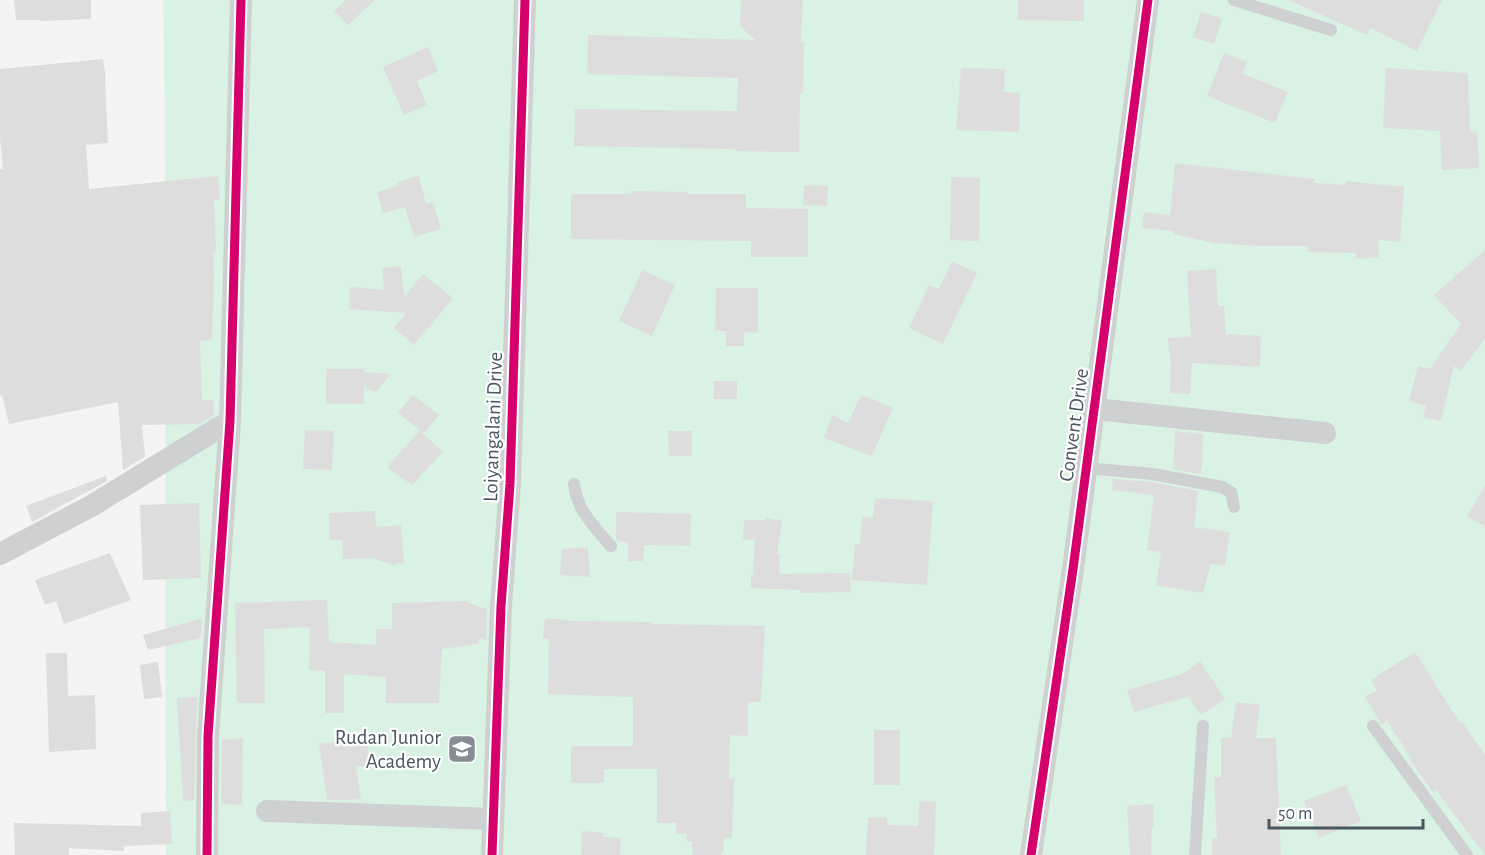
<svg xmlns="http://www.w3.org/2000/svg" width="1485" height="855" font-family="'Alegreya Sans',sans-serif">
  <rect width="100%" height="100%" fill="#f4f4f4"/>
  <!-- green -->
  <path fill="#d9f2e3" d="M 163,0 L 1485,0 L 1485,855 L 166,855 L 165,116 Z"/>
  <!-- building -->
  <path fill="#ddddde" d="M 14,0 L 91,0 L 91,19 L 41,21 L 41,20 L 16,20 Z
    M 346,0 L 375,0 L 348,25 L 334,11 Z
    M 741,0 L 803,0 L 801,42 L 804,42 L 803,93 L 800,93 L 799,152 L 735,151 L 735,149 L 574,146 L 575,109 L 737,111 L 738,78 L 587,74 L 588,35 L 755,40 L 740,26 Z
    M 1018,0 L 1084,0 L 1084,21 L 1018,20 Z
    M 1288,0 L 1442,0 L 1417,51 L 1370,28 L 1367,35 Z
    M 1201,12 L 1222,19 L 1214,44 L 1193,37 Z
    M 428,47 L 438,71 L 417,81 L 427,105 L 404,115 L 383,67 Z
    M 1224,53 L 1247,62 L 1243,74 L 1288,92 L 1275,123 L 1207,96 Z
    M 103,59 L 106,79 L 105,79 L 108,143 L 86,145 L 89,189 L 218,176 L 220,199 L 214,200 L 216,251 L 213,252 L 214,276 L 212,340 L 200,341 L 202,400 L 213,400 L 214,415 L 199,424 L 142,425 L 145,457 L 123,470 L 118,402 L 9,424 L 2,395 L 0,396 L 0,169 L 3,169 L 0,138 L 0,69 Z
    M 961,68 L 1005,69 L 1004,92 L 1020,93 L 1019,132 L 956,130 Z
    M 1386,68 L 1468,73 L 1470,132 L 1477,131 L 1479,168 L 1442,170 L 1440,131 L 1383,128 Z
    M 1175,163 L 1314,179 L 1314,183 L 1345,185 L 1346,181 L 1404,187 L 1400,242 L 1378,240 L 1379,257 L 1356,259 L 1356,253 L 1308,252 L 1308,246 L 1259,246 L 1215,243 L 1173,234 L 1174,231 L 1142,228 L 1144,212 L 1170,215 Z
    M 419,176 L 426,204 L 433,202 L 441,229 L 414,237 L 405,207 L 383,213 L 377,192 L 398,186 L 397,182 Z
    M 951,177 L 980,178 L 979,241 L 950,240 Z
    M 804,185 L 828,186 L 827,206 L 803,205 Z
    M 631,191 L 688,192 L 688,194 L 746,194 L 746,208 L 808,209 L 808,257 L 751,257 L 751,241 L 571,239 L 571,194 L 631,194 Z
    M 1485,250 L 1485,338 L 1461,371 L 1454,366 L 1441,421 L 1423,417 L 1426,406 L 1409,401 L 1418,366 L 1430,369 L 1461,324 L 1434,295 Z
    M 952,261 L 977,273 L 943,344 L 909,328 L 929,285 L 939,289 Z
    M 401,266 L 404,297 L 423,274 L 453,298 L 414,345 L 394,328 L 406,313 L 349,309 L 350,287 L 384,290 L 382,268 Z
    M 1216,269 L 1218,306 L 1224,306 L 1226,334 L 1261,336 L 1260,367 L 1192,363 L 1190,394 L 1170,393 L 1171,359 L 1170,359 L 1168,338 L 1191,337 L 1187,271 Z
    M 642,270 L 675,285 L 652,336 L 619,321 Z
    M 716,288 L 758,288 L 758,333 L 744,332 L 744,346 L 726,346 L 726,331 L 715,331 Z
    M 326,369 L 364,369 L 364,372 L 391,374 L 377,391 L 370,390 L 364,385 L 364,404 L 326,404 Z
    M 714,381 L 737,381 L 737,399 L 714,399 Z
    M 413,395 L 439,415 L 424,433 L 420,431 L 443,452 L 412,485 L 387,467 L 420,430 L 398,413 Z
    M 861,395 L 893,408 L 872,456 L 824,438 L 832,415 L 848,423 Z
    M 305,430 L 334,431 L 332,470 L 303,469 Z
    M 668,431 L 692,431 L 692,456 L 669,456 Z
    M 1175,431 L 1203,434 L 1202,467 L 1200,474 L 1173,469 Z
    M 106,476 L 107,481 L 32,522 L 26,506 Z
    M 1113,479 L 1152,482 L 1198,491 L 1194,527 L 1230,532 L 1225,566 L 1211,564 L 1203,593 L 1156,585 L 1161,552 L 1147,550 L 1154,495 L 1112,490 Z
    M 1485,486 L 1485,527 L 1467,516 Z
    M 875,498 L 933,501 L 927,585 L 852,580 L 855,544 L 860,544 L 862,517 L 873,518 Z
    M 199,503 L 201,578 L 143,580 L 140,505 Z
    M 375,511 L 376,527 L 401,525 L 404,564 L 397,562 L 396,566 L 372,558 L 343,559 L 342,540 L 330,540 L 329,513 Z
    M 616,512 L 691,514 L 690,546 L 644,545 L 643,561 L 628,561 L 628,542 L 618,541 L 616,539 Z
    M 766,518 L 782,521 L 777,554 L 780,554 L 779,574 L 850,573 L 851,592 L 801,593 L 801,590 L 751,588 L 751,575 L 753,575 L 755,540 L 743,540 L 744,520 L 766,520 Z
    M 588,547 L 590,577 L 560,575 L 562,549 Z
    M 110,553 L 131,600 L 64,624 L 56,601 L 45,605 L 35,580 Z
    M 327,600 L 329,642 L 376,645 L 376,629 L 392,629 L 392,603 L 468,601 L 468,603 L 487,609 L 486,640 L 479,638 L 479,644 L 442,649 L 439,703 L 386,703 L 386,677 L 344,674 L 344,713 L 325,713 L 325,671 L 309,670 L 310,627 L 264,629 L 265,703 L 237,703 L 235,603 Z
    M 202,618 L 201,638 L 148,650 L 143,635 Z
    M 545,618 L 574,621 L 651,622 L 651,624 L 765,626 L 761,702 L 748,702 L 748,736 L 730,735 L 729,779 L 734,779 L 732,838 L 724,838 L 723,852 L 721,852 L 721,855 L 693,855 L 692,841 L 686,841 L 687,834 L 676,834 L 676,823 L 657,823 L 657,769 L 604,769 L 604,783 L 571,783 L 571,746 L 633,746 L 633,697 L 548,694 L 549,639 L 543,639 Z
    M 1415,652 L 1460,723 L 1462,722 L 1485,755 L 1485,855 L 1436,790 L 1433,792 L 1409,759 L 1411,758 L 1387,721 L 1382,725 L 1365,697 L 1377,690 L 1371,680 Z
    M 46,653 L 67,653 L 68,696 L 95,695 L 96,749 L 49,752 Z
    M 1200,661 L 1225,699 L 1201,715 L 1188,697 L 1134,712 L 1127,690 L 1182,674 Z
    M 158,662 L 162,697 L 144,699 L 140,665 Z
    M 197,697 L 194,800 L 183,801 L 177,698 Z
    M 1236,702 L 1260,705 L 1256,738 L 1276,738 L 1281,855 L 1212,855 L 1212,838 L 1217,839 L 1214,777 L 1221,777 L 1221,738 L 1231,738 Z
    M 874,730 L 900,730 L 900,785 L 874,785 Z
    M 222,735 L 223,740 L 243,738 L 242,805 L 221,804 Z
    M 366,738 L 370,765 L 356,767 L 361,799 L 350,800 L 327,800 L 319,744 Z
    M 1346,785 L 1361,821 L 1319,838 L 1304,801 Z
    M 919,801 L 936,802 L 934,855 L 866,855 L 868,817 L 887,818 L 887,825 L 918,826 Z
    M 1153,804 L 1154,826 L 1152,827 L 1151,855 L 1130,855 L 1127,806 Z
    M 170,811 L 172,844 L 124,846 L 124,851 L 69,848 L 69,855 L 15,855 L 14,823 L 141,826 L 141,813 Z
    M 582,831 L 603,833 L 603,837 L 621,838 L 620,855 L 581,855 Z"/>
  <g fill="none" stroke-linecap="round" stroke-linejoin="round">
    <!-- lane -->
    <path stroke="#ced0d2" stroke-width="12" d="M 1234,0 L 1331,30
      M 1085,468 L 1153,474 L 1222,487 L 1231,492 L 1234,507
      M 574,484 C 577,511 594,526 611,546
      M 1373,726 L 1467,855
      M 1195,855 L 1203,726"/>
    <!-- street -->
    <path stroke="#ced0d2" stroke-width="22" d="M 1095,409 L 1325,433
      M 0,554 L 93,505 L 230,421
      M 267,811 L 493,819
      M 207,855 L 208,736 L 230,421 L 241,0
      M 492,855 L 501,606 L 510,484 L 525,0
      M 1031,855 L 1073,569 L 1148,0"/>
    <!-- cycleway casing -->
    <g stroke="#fff" stroke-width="13">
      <path id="cycleway" d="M 207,855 L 208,736 L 230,421 L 241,0
        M 492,855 L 501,606 L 510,484 L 525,0
        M 1031,855 L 1073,569 L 1148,0"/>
    </g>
    <!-- cycleway -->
    <use href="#cycleway" stroke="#d6006c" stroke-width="9"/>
  </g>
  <!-- icons -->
  <defs>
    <g id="school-square" transform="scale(1.5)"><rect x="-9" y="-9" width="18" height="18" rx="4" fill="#868d94" stroke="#fff"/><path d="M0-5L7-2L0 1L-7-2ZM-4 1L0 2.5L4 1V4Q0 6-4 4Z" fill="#fff"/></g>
  </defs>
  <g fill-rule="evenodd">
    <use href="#school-square" x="462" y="749"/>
  </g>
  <g text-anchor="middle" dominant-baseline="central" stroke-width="4.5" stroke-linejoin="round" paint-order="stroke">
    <!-- street labels -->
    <g font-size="21" fill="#4a5661" stroke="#fff">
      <text transform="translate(1074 425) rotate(-82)">Convent Drive</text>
      <text transform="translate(493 427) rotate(-88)">Loiyangalani Drive</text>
    </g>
    <!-- poi labels -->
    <g font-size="21" fill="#4a5661" stroke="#fff" text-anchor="end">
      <text x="441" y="737">Rudan Junior<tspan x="441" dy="24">Academy</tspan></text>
    </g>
  </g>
  <!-- scale -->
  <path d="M1269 819v9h154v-9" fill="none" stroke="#4a5661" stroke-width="3"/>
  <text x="1278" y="819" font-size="18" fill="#4a5661" stroke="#ffffff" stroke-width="4.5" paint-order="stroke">50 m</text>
</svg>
